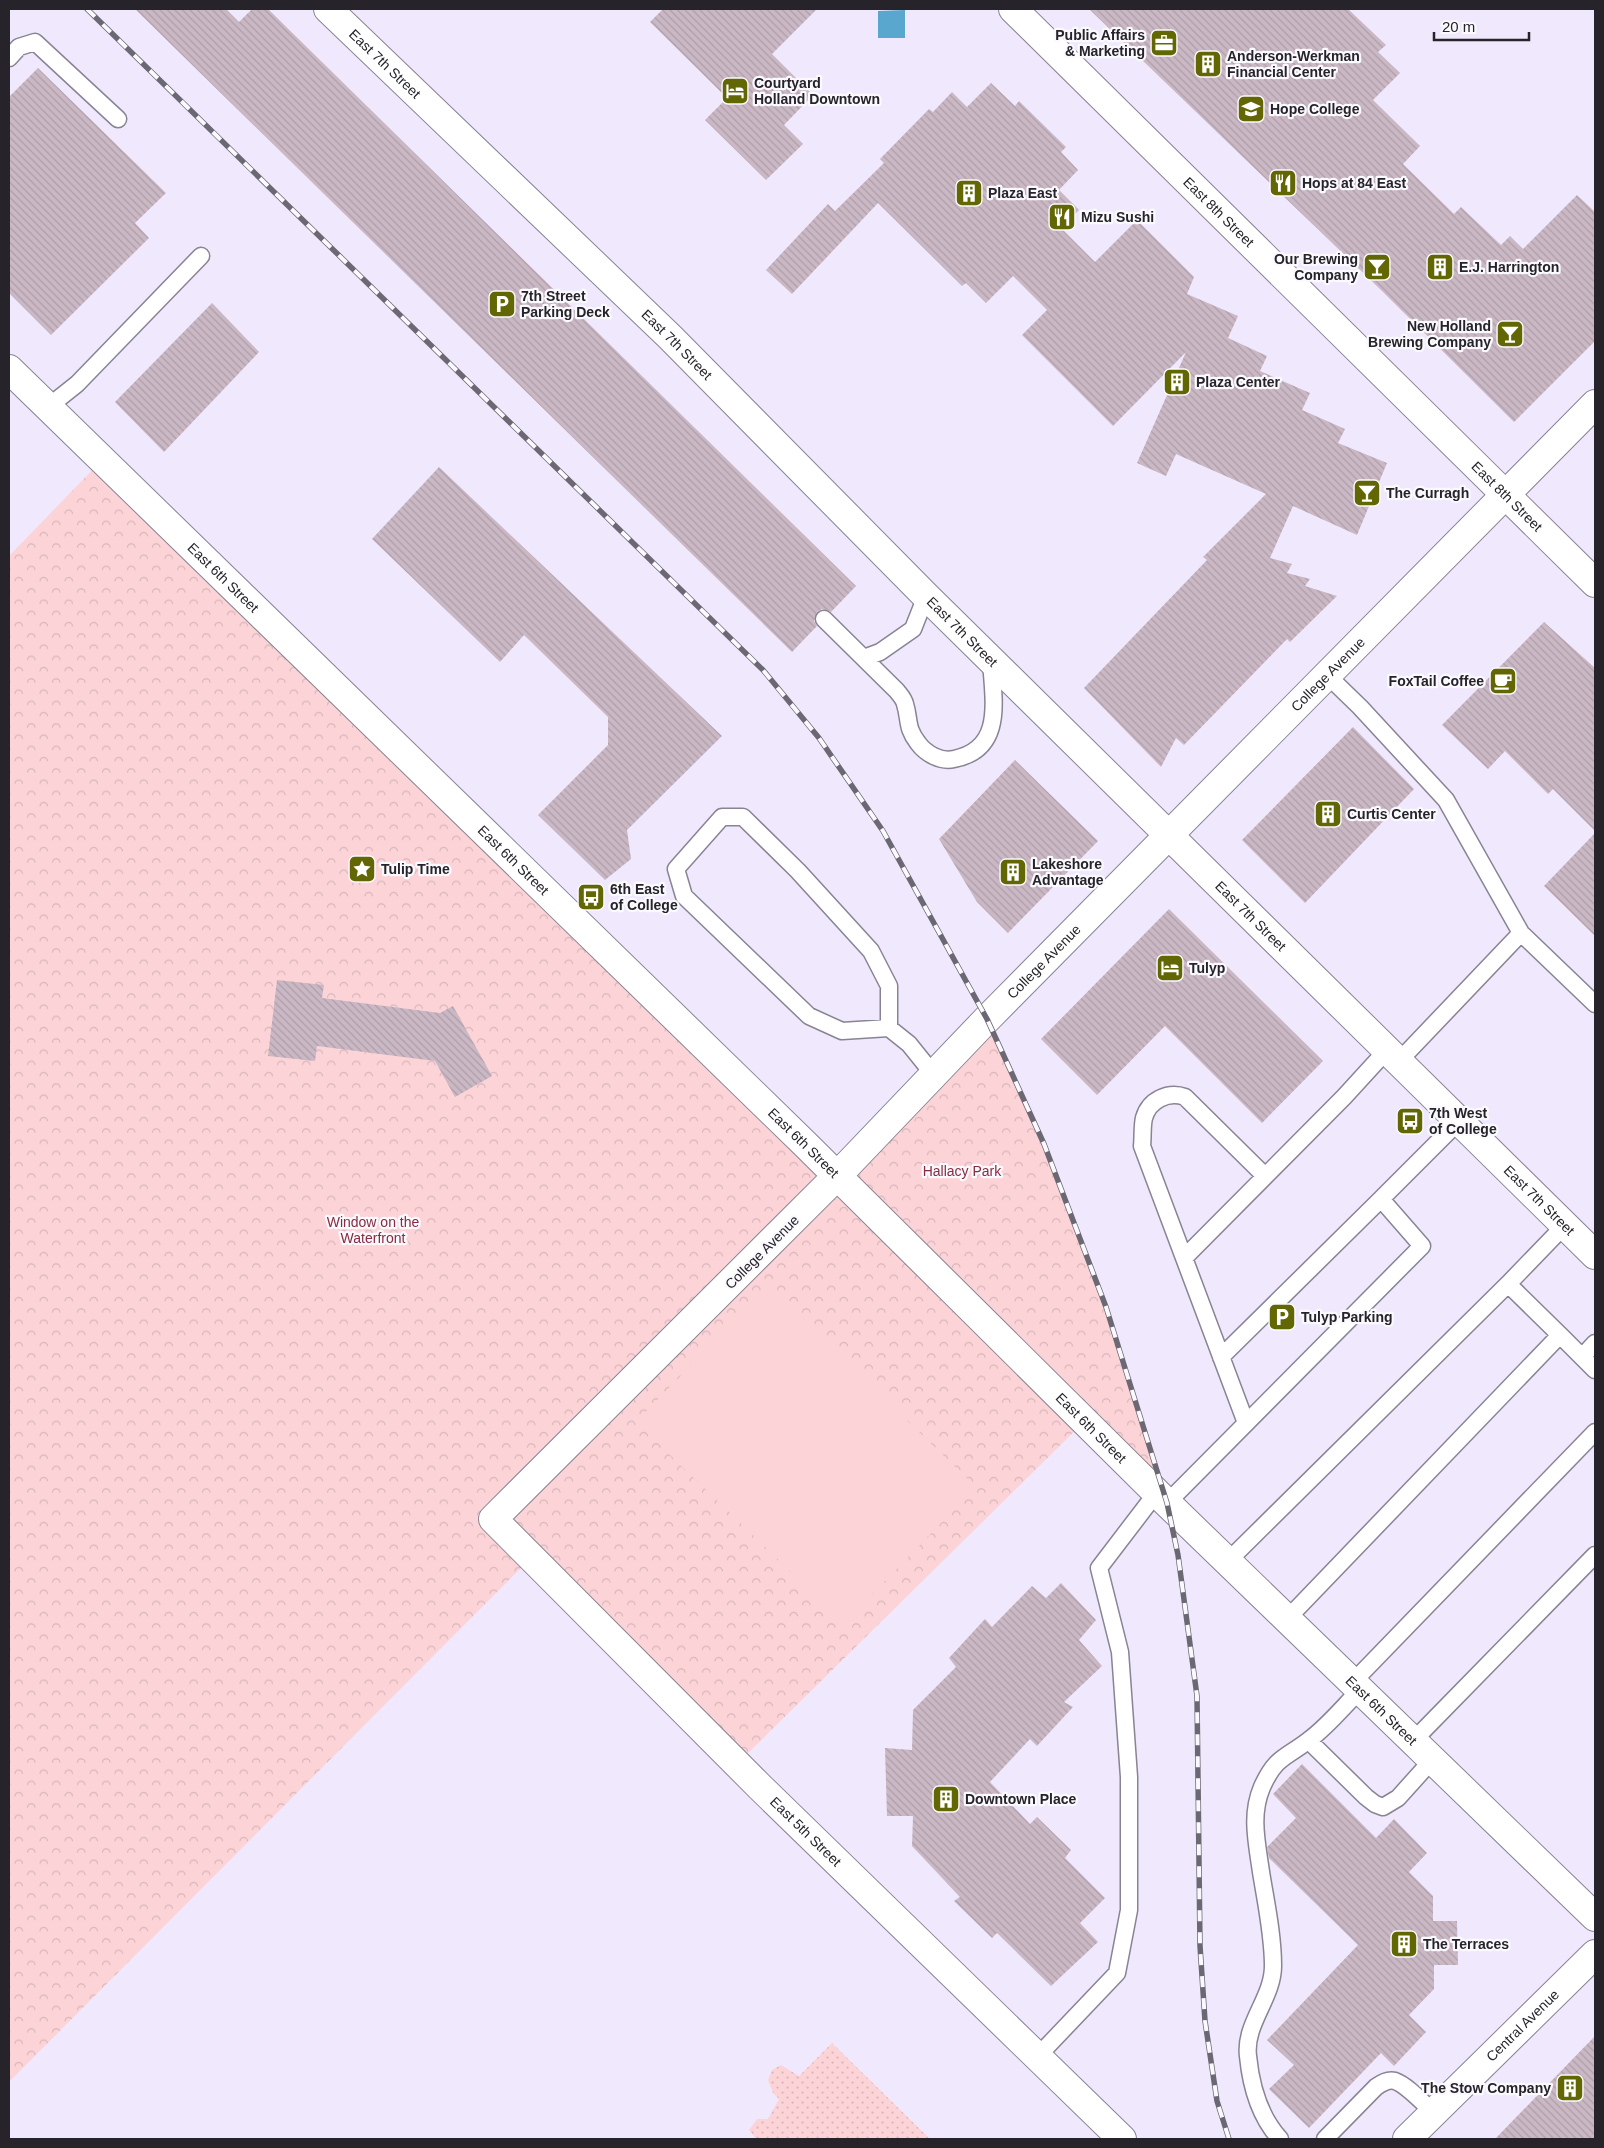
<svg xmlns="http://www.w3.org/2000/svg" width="1604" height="2148" font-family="Arial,sans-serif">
  <defs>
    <pattern id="grass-dots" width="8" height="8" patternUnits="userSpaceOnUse" patternTransform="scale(1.25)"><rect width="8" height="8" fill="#fcd4d8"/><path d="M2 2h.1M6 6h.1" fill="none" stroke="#d8b6ba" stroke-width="1.8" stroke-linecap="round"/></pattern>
    <pattern id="park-crowns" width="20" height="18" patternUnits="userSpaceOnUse" patternTransform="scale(1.25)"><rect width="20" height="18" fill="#fcd4d8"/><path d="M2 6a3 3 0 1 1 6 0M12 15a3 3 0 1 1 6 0" fill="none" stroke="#d8b6ba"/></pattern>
    <pattern id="building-back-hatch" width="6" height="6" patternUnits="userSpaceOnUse" patternTransform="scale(1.25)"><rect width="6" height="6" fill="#cbb8c5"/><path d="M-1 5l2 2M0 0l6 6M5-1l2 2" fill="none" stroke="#ae9ea9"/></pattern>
  </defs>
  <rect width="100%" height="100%" fill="#f0e9fd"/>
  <!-- grass -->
  <path fill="url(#grass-dots)" d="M 832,2043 L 930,2139 L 756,2139 L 749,2130 L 757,2119 L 768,2119 L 779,2099 L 773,2093 L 768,2080 L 772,2070 L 781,2065 L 799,2076 Z"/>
  <!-- park -->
  <path fill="url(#park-crowns)" d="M 102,460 L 1085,1421 L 737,1764 L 533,1556 L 9,2082 L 9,556 Z
    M 987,1019 L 1044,1144 L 1106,1307 L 1161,1492 L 841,1173 Z"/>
  <!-- pitch -->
  <path fill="#fcd4d8" d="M 768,1286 L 976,1487 L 844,1623 L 636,1422 Z"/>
  <!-- water -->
  <path fill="#59a7cf" d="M 905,10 L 905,38 L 878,38 L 878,11 Z"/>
  <!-- building -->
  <path fill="url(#building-back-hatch)" d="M 135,9 L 226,9 L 239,22 L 252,9 L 268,9 L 856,586 L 831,612 L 822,609 L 817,612 L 814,621 L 817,626 L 792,652 Z
    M 663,9 L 817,9 L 772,54 L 813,95 L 784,125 L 803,144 L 766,180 L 705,120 L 727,98 L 650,22 Z
    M 1089,9 L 1348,9 L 1386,45 L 1378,52 L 1400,73 L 1373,100 L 1420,146 L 1403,164 L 1454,214 L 1461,207 L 1501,245 L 1510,236 L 1523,249 L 1577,195 L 1595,212 L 1595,341 L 1514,422 L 1380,289 Z
    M 38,68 L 166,193 L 135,223 L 149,238 L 51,335 L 9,293 L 9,97 Z
    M 991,83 L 1015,106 L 1019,101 L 1066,147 L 1061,152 L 1078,170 L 1059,190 L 1079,210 L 1061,228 L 1095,262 L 1137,220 L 1194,277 L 1187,294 L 1238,316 L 1228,338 L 1267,356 L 1260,371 L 1310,393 L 1302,410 L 1345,429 L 1338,443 L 1387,463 L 1357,535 L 1293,506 L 1270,558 L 1292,564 L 1287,573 L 1310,579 L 1305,586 L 1337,596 L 1290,642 L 1287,639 L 1184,745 L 1176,738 L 1161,767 L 1084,688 L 1207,560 L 1203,557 L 1266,494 L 1176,454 L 1166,476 L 1137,463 L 1186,352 L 1113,426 L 1022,335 L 1047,310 L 1013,276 L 986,303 L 966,283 L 962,286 L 878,203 L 792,294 L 766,270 L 828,204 L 835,211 L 884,163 L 880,159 L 929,109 L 933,112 L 952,92 L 967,107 Z
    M 212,303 L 259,352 L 164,452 L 115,402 Z
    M 439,467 L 722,736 L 627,830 L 631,859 L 605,880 L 538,815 L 608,745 L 608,717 L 524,635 L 500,662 L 372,539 Z
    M 1544,622 L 1595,668 L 1595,831 L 1553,789 L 1548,794 L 1505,751 L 1488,769 L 1442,725 Z
    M 1353,727 L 1414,789 L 1305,903 L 1242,840 Z
    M 1015,760 L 1098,841 L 1008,933 L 977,902 L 939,839 Z
    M 1595,833 L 1595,936 L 1544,886 Z
    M 1169,909 L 1323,1061 L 1262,1123 L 1165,1026 L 1097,1095 L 1041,1039 Z
    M 277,980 L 324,985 L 322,998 L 440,1013 L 453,1006 L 492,1076 L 455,1097 L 435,1061 L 317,1046 L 315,1061 L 268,1056 Z
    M 1061,1583 L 1096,1620 L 1079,1640 L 1102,1666 L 1064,1702 L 1073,1707 L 1037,1746 L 1030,1739 L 990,1782 L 1030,1824 L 1037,1817 L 1071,1850 L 1065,1858 L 1105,1898 L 1080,1923 L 1098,1942 L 1051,1986 L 997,1933 L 992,1938 L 954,1901 L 960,1897 L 912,1846 L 913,1816 L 887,1816 L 885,1748 L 912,1750 L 913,1710 L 956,1667 L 949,1658 L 985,1619 L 992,1627 L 1032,1586 L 1046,1598 Z
    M 1302,1764 L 1376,1838 L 1394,1819 L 1427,1853 L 1409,1872 L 1433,1896 L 1433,1921 L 1457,1921 L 1458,1965 L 1434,1965 L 1434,1989 L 1409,2015 L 1426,2032 L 1394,2066 L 1381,2053 L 1309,2128 L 1269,2089 L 1294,2065 L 1267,2040 L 1358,1945 L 1269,1858 L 1267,1847 L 1296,1818 L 1273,1794 Z
    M 1595,2036 L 1595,2139 L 1495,2139 Z"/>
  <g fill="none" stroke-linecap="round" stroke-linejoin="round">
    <!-- lane casing -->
    <g stroke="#898394" stroke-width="19">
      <path id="lane" d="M 9,58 L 19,47 L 35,42 L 118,119
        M 48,407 L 77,384 L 201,256
        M 824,619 L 897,691 C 900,695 904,699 905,704 C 910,720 906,728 918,743 C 926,754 941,762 954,759 C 1005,749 993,699 991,660
        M 864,658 L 880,652 L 913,629 L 926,596
        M 1327,675 L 1360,707 L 1446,800 L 1521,933
        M 889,1028 L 889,986 L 871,951 L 798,871 L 743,817 L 722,817 L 676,869 L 684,896 L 809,1016 L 842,1031 L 889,1028 L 909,1044 L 934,1075
        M 1399,1061 L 1521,933 L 1595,1004
        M 1381,1199 L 1459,1121
        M 1185,1257 L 1344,1097 L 1387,1050
        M 1508,1284 L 1560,1335
        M 1582,1357 L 1595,1343
        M 1246,1423 L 1142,1146 C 1143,1137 1142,1126 1144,1118 C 1149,1100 1168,1091 1185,1097 L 1265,1176
        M 1167,1503 L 1422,1246 L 1381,1199 L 1221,1357
        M 1228,1561 L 1508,1284 L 1565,1225
        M 1287,1619 L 1560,1335 L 1595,1370
        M 1353,1682 L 1595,1432
        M 1309,1741 L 1366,1797 L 1375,1804 L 1383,1807 L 1398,1798 L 1433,1759
        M 1413,1741 L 1595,1555
        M 1037,2057 L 1117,1973 L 1129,1910 L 1129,1777 L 1120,1652 L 1099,1568 L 1157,1492
        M 1280,2139 C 1259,2116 1251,2087 1248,2056 C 1244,2024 1273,1998 1273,1966 C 1273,1935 1266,1903 1261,1872 C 1257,1843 1250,1815 1262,1787 C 1276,1756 1286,1758 1309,1740 C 1328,1726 1344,1706 1360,1690
        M 1325,2139 L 1376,2087 C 1382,2083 1388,2079 1395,2081 C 1407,2085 1425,2105 1434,2113"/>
    </g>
    <!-- street casing -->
    <g stroke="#898394" stroke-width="30">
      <g id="street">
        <path id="s1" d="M 837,1176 L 493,1519 L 761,1788 L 1122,2139"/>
      </g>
    </g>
    <!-- secondary casing -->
    <g stroke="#898394" stroke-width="30">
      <g id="secondary">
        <path id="s2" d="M 1013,9 L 1595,583"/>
        <path id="s3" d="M 9,369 L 806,1145 L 1167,1503 L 1595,1917"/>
        <path id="s4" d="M 837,1176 L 987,1019 L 1595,404"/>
        <path id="s5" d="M 1407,2139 L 1595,1954"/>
      </g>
    </g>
    <!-- primary casing -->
    <g stroke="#898394" stroke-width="30">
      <g id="primary">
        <path id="s6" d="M 328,9 L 670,337 L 926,596 L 1595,1255"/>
      </g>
    </g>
    <!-- lane -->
    <use href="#lane" stroke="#fff" stroke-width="16"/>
    <!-- street -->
    <use href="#street" stroke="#fff" stroke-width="28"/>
    <!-- secondary -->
    <use href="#secondary" stroke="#fff" stroke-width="28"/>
    <!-- primary -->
    <use href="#primary" stroke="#fff" stroke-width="28"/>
    <!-- rail casing -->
    <g stroke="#6c6873" stroke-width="5.5">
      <path id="rail" d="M 87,9 L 763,670 L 819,738 L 883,831 L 987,1019 L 1044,1144 L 1106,1307 L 1167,1503 L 1178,1555 L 1197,1696 L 1200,1946 L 1205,2021 L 1217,2101 L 1229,2139"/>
    </g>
    <!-- rail -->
    <use href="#rail" stroke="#faf9fd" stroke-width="4" stroke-dasharray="11" stroke-linecap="butt"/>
  </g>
  <!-- icons -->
  <defs>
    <g id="office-square" transform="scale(1.4375)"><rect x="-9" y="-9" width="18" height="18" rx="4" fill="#626704" stroke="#faf9fd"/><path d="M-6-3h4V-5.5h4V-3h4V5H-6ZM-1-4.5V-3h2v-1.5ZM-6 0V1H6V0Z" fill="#fff"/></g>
    <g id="building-square" transform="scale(1.4375)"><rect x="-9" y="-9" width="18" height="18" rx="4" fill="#626704" stroke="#faf9fd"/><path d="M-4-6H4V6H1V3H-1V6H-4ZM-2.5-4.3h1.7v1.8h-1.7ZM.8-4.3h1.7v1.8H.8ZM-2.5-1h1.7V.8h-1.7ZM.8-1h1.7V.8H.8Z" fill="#fff"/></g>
    <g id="hotel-square" transform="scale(1.4375)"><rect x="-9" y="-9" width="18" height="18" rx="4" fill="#626704" stroke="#faf9fd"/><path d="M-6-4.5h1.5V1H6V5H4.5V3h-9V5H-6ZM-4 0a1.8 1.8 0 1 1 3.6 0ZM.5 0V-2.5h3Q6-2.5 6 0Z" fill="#fff"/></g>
    <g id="university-square" transform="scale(1.4375)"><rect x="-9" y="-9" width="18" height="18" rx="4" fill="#626704" stroke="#faf9fd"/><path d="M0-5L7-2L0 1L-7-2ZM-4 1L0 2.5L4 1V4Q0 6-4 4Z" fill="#fff"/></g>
    <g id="restaurant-square" transform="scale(1.4375)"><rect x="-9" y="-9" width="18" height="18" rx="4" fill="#626704" stroke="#faf9fd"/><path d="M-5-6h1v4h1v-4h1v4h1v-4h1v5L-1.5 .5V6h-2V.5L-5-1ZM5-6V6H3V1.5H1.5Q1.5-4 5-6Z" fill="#fff"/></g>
    <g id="bar-square" transform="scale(1.4375)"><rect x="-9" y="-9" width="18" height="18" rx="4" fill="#626704" stroke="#faf9fd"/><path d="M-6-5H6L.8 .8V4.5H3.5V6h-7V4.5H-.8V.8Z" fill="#fff"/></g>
    <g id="parking-square" transform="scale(1.4375)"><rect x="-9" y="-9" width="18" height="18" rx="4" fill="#626704" stroke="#faf9fd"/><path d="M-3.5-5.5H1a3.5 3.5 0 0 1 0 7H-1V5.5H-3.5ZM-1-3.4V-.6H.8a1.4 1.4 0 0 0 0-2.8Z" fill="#fff"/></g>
    <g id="cafe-square" transform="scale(1.4375)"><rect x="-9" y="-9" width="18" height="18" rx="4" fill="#626704" stroke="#faf9fd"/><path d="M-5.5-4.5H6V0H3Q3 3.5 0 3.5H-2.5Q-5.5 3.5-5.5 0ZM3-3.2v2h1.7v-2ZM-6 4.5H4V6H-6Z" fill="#fff"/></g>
    <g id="sight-square" transform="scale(1.4375)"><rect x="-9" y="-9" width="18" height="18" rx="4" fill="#626704" stroke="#faf9fd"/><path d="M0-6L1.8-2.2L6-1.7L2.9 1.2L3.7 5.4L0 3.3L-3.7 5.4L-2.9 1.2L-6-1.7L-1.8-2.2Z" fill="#fff"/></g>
    <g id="bus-square" transform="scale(1.4375)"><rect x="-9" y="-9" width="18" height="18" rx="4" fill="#626704" stroke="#faf9fd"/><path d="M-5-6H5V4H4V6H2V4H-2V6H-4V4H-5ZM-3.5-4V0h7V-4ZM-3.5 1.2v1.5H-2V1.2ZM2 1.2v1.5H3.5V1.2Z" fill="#fff"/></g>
  </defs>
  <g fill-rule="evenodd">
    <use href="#office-square" x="1164" y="43"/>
    <use href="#building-square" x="1208" y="64"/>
    <use href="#hotel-square" x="735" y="91"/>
    <use href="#university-square" x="1251" y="109"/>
    <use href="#restaurant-square" x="1283" y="183"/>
    <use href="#building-square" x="969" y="193"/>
    <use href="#restaurant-square" x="1062" y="217"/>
    <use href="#bar-square" x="1377" y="267"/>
    <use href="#building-square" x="1440" y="267"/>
    <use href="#parking-square" x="502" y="304"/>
    <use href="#bar-square" x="1510" y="334"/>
    <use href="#building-square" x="1177" y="382"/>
    <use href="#bar-square" x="1367" y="493"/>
    <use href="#cafe-square" x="1503" y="681"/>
    <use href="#building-square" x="1328" y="814"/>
    <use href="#sight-square" x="362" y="869"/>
    <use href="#building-square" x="1013" y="872"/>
    <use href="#bus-square" x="591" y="897"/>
    <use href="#hotel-square" x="1170" y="968"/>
    <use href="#bus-square" x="1410" y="1121"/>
    <use href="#parking-square" x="1282" y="1317"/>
    <use href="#building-square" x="946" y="1799"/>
    <use href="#building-square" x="1404" y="1944"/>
    <use href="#building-square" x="1570" y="2088"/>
  </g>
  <g text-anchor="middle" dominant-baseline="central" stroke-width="4.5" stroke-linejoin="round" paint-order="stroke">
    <!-- poi labels -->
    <g font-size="14" font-weight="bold" fill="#26232a" stroke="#faf9fd" text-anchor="start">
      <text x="1145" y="35" text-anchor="end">Public Affairs<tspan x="1145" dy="16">&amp; Marketing</tspan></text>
      <text x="1227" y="56">Anderson-Werkman<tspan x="1227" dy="16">Financial Center</tspan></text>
      <text x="754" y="83">Courtyard<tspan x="754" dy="16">Holland Downtown</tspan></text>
      <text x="1270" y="109">Hope College</text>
      <text x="1302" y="183">Hops at 84 East</text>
      <text x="988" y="193">Plaza East</text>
      <text x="1081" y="217">Mizu Sushi</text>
      <text x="1358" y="259" text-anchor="end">Our Brewing<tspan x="1358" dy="16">Company</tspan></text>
      <text x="1459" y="267">E.J. Harrington</text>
      <text x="521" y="296">7th Street<tspan x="521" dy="16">Parking Deck</tspan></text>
      <text x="1491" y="326" text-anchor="end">New Holland<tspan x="1491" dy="16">Brewing Company</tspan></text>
      <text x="1196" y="382">Plaza Center</text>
      <text x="1386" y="493">The Curragh</text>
      <text x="1484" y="681" text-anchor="end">FoxTail Coffee</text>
      <text x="1347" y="814">Curtis Center</text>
      <text x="1032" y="864">Lakeshore<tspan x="1032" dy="16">Advantage</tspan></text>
      <text x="381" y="869">Tulip Time</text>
      <text x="610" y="889">6th East<tspan x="610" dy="16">of College</tspan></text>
      <text x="1189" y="968">Tulyp</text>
      <text x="1429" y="1113">7th West<tspan x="1429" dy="16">of College</tspan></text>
      <text x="1301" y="1317">Tulyp Parking</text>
      <text x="965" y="1799">Downtown Place</text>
      <text x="1423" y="1944">The Terraces</text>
      <text x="1551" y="2088" text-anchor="end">The Stow Company</text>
    </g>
    <!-- street labels -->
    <g font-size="14" fill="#26232a" stroke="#faf9fd">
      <text stroke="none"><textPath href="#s6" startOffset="79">East 7th Street</textPath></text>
      <text stroke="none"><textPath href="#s2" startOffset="289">East 8th Street</textPath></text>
      <text stroke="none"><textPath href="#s6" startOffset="484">East 7th Street</textPath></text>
      <text stroke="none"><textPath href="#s2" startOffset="694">East 8th Street</textPath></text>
      <text stroke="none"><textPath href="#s3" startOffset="299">East 6th Street</textPath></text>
      <text stroke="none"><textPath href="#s6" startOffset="889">East 7th Street</textPath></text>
      <text stroke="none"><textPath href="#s4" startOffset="702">College Avenue</textPath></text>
      <text stroke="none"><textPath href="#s3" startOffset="704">East 6th Street</textPath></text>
      <text stroke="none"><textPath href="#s6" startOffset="1294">East 7th Street</textPath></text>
      <text stroke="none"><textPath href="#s4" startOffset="298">College Avenue</textPath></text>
      <text stroke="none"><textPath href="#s3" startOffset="1109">East 6th Street</textPath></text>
      <text stroke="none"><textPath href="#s6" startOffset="1699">East 7th Street</textPath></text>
      <text transform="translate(762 1252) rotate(-45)">College Avenue</text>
      <text stroke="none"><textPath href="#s3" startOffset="1514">East 6th Street</textPath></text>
      <text stroke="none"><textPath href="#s3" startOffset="1919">East 6th Street</textPath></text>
      <text stroke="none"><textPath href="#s1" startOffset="928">East 5th Street</textPath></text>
      <text stroke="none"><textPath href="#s5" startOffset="162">Central Avenue</textPath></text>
    </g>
    <!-- park labels -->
    <g font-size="14" fill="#882b40" stroke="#faf9fd">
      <text x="962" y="1171">Hallacy Park</text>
      <text x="373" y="1222">Window on the<tspan x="373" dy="16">Waterfront</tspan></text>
    </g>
  </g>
  <!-- border -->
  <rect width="1604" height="2148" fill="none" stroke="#26232a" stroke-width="20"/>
  <!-- scale -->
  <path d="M1434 32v8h95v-8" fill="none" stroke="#26232a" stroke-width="2.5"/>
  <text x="1442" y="32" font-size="15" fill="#26232a" stroke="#faf9fd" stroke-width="4" paint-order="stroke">20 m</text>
</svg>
